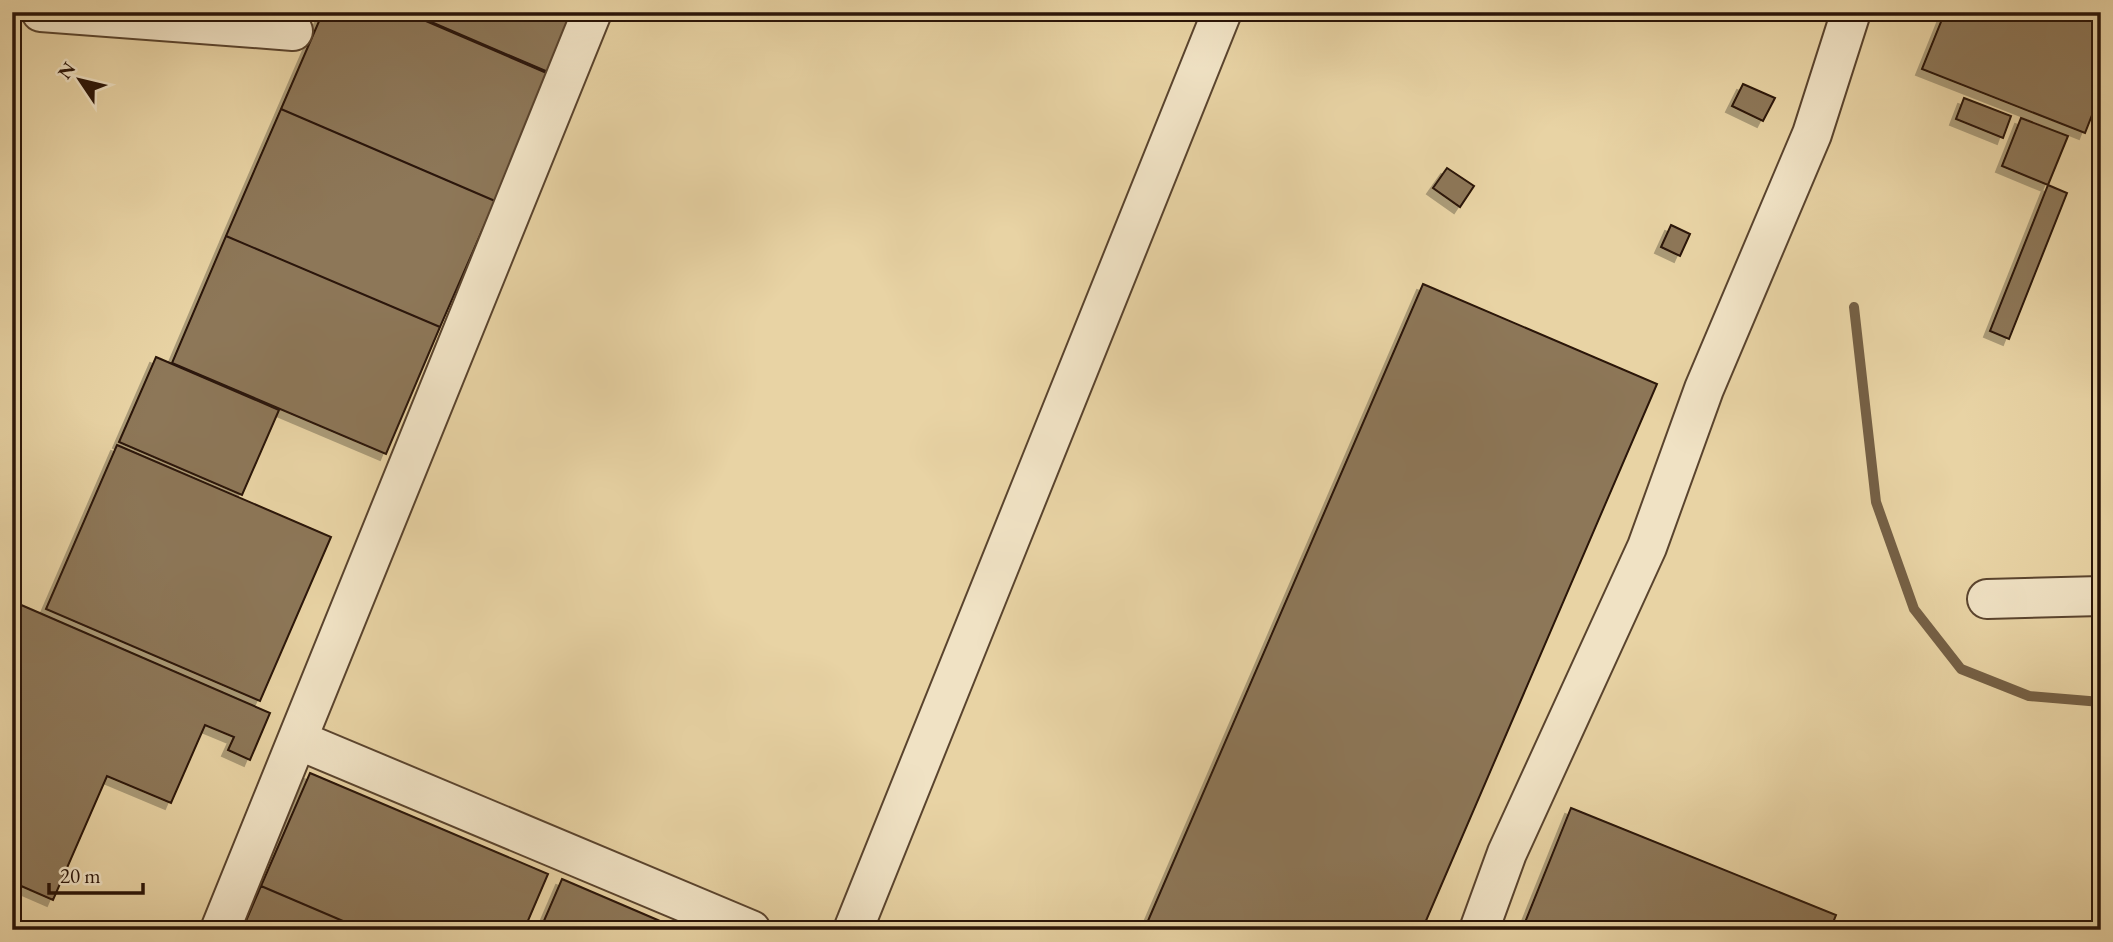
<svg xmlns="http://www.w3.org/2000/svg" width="2113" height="942" font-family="'EB Garamond',serif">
  <defs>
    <filter id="shadow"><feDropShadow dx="-6" dy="6" stdDeviation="0" flood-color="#0004"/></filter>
  </defs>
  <rect width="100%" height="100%" fill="#e8d3a4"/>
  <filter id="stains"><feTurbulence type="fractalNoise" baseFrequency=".00286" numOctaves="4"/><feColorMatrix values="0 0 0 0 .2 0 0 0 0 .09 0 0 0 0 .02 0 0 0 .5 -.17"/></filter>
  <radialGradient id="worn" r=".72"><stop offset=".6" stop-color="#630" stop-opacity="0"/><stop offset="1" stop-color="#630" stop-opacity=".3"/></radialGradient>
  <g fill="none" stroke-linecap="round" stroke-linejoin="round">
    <!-- stream -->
    <path stroke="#756045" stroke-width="10" d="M 1854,307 L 1876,502 L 1914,609 L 1961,669 L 2029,696 L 2101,702"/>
  </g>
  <!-- building -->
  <path fill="#8d7759" stroke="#2a1407" stroke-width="2" filter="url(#shadow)" d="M 323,12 L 405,12 L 549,74 L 495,201 L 281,109 Z
    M 408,12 L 574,12 L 548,72 Z
    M 1945,12 L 2101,12 L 2101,92 L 2085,133 L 1922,69 Z
    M 1743,84 L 1775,98 L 1763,121 L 1732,106 Z
    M 1964,98 L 2011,116 L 2003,138 L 1956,119 Z
    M 281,109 L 495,201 L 440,327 L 226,236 Z
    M 2021,118 L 2068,136 L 2048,185 L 2002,166 Z
    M 1447,168 L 1474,186 L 1460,207 L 1433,188 Z
    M 2048,185 L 2067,193 L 2009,339 L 1990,331 Z
    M 1671,225 L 1690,234 L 1680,256 L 1661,247 Z
    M 226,236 L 440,327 L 386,454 L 172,363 Z
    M 1423,284 L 1657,384 L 1422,930 L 1144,930 Z
    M 156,357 L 279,410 L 242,495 L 119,442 Z
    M 117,445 L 331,537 L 260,701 L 46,609 Z
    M 12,601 L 270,713 L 250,760 L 228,750 L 234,737 L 205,725 L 171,803 L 107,776 L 53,900 L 12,882 Z
    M 310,773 L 548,874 L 524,930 L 364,930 L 261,886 Z
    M 1571,808 L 1836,915 L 1830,930 L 1535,930 L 1524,925 Z
    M 562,879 L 681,930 L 540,930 Z
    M 261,886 L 364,930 L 242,930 Z"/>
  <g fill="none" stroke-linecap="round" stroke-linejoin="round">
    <!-- minor casing -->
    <g stroke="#5a442e" stroke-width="42">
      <path id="minor" d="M 41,12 L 293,31
        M 1987,599 L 2101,596
        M 298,740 L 751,930
        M 220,930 L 592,12
        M 853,930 L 1222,12
        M 1479,930 L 1507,853 L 1647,547 L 1704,389 L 1812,134 L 1851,12"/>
    </g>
    <!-- minor -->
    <use href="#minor" stroke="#f0e2c4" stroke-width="38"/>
  </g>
  <!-- margin -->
  <rect width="2113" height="942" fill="none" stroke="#e8d3a4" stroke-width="42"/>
  <rect x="14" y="14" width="2085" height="914" fill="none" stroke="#2a1407" stroke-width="3.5"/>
  <rect x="21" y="21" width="2071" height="900" fill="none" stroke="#2a1407" stroke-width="2"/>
  <!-- north arrow -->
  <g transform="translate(80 80) rotate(305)" stroke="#f0e2c4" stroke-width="5" paint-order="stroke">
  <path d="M0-5L12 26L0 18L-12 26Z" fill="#2a1407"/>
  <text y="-10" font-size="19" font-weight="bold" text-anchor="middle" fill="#2a1407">N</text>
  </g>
  <!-- scale -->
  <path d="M49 883v10h94v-10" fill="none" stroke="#2a1407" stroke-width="3.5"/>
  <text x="60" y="883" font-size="21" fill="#2a1407" stroke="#f0e2c4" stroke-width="5" paint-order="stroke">20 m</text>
  <rect width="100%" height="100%" filter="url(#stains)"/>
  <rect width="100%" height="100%" fill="url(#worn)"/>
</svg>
